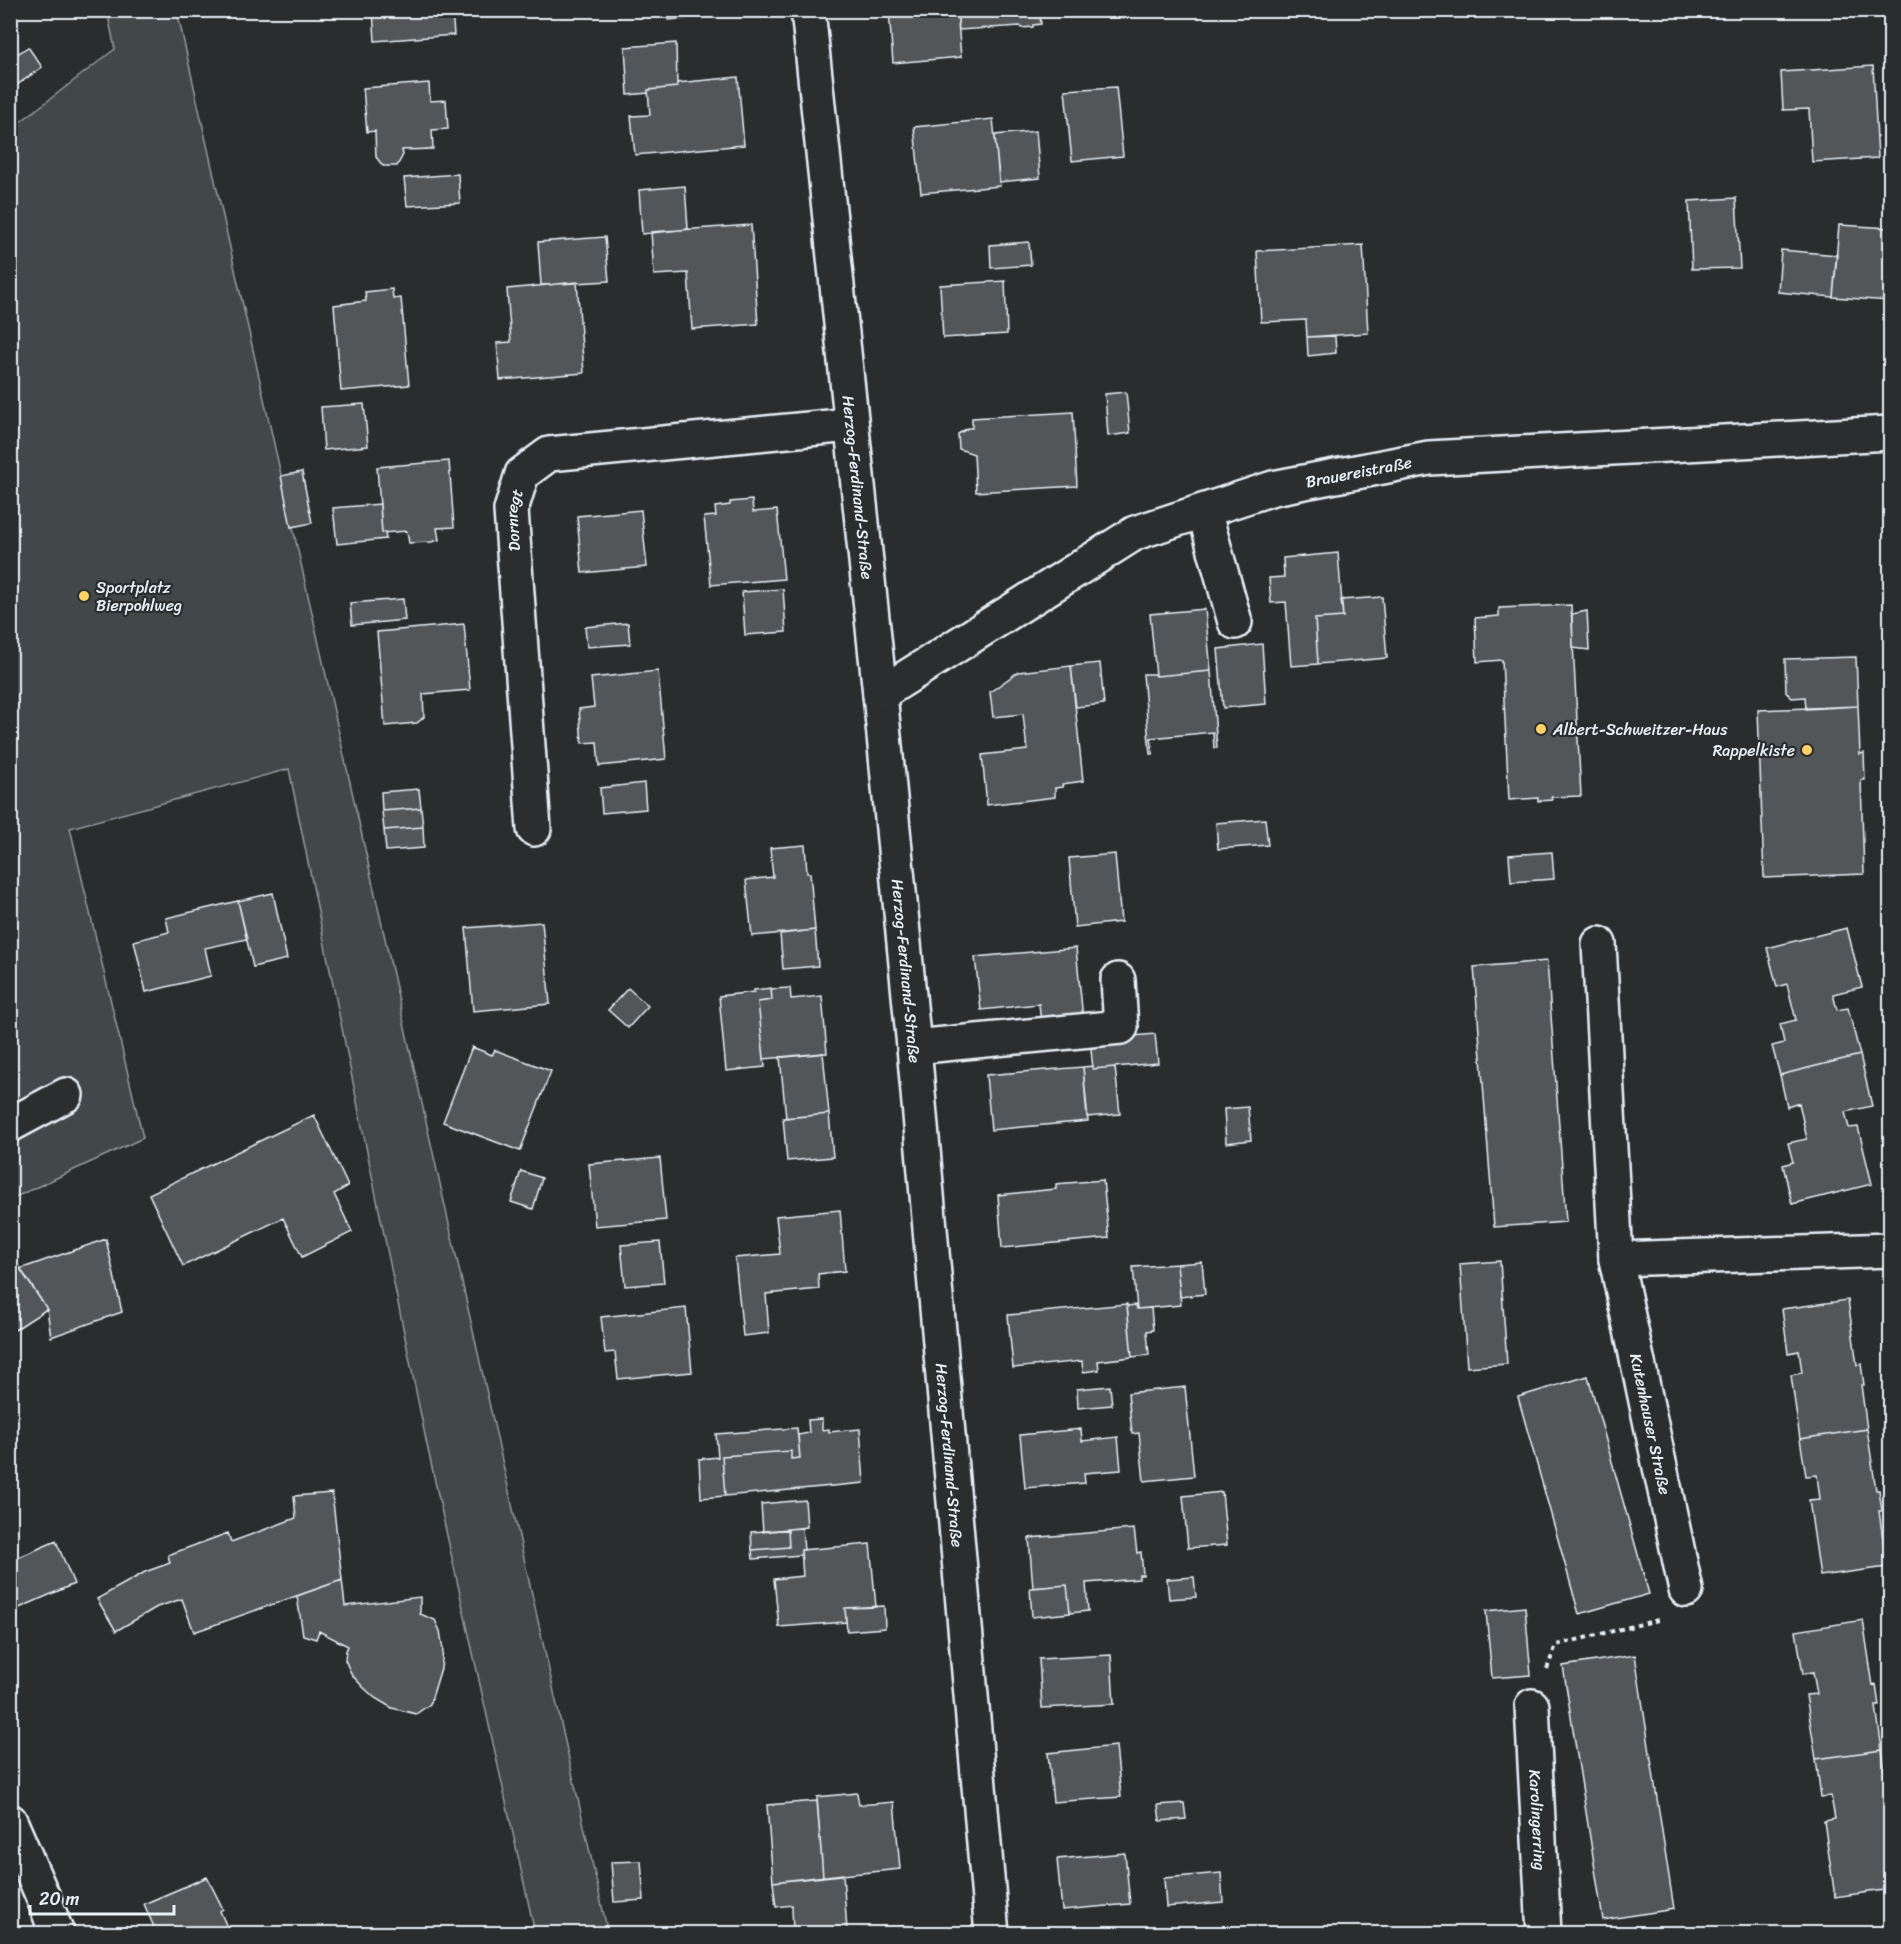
<svg xmlns="http://www.w3.org/2000/svg" width="1901" height="1944" font-family="Sriracha,sans-serif">
  <rect width="100%" height="100%" fill="#2a2d2e"/>
  <filter id="ink" filterUnits="userSpaceOnUse"><feTurbulence type="fractalNoise" baseFrequency=".0167" numOctaves="2"/><feDisplacementMap in="SourceGraphic" scale="12" xChannelSelector="R" yChannelSelector="G"/><feConvolveMatrix kernelMatrix="1 2 1 2 8 2 1 2 1" color-interpolation-filters="sRGB"/></filter>
  <g filter="url(#ink)">
    <!-- green -->
    <path fill="#424648" stroke="#959ca0" stroke-width="1.5" d="M 107,11 L 177,11 L 608,1933 L 535,1933 L 427,1445 L 289,769 L 70,828 L 143,1138 L 11,1199 L 11,129 L 115,49 Z"/>
    <!-- building -->
    <path fill="#535759" stroke="#e8f1f8" stroke-width="1.5" d="M 373,10 L 452,10 L 454,35 L 375,41 Z
      M 667,10 L 732,10 L 732,15 L 668,20 Z
      M 889,10 L 957,10 L 961,57 L 893,63 Z
      M 957,10 L 1039,10 L 1041,24 L 1033,25 L 1033,27 L 1021,28 L 1020,26 L 959,30 Z
      M 676,43 L 677,87 L 648,90 L 648,93 L 628,95 L 625,47 Z
      M 28,47 L 42,67 L 10,90 L 10,59 Z
      M 1873,66 L 1878,158 L 1812,162 L 1809,109 L 1783,110 L 1781,72 Z
      M 738,77 L 744,145 L 635,155 L 631,116 L 650,115 L 648,90 L 677,87 L 677,83 Z
      M 429,83 L 430,101 L 446,100 L 448,129 L 432,130 L 433,149 L 402,150 L 403,155 L 397,166 L 383,166 L 376,157 L 375,131 L 367,132 L 363,88 Z
      M 1116,87 L 1123,156 L 1072,161 L 1065,90 Z
      M 993,119 L 1000,186 L 921,193 L 914,127 Z
      M 1036,131 L 1040,178 L 999,182 L 995,135 Z
      M 458,174 L 460,203 L 407,206 L 404,178 Z
      M 685,186 L 688,229 L 642,234 L 639,190 Z
      M 1736,198 L 1740,268 L 1692,269 L 1689,201 Z
      M 751,225 L 758,324 L 692,329 L 688,273 L 654,275 L 651,232 Z
      M 1839,225 L 1890,228 L 1890,301 L 1833,297 Z
      M 605,237 L 609,281 L 541,285 L 538,242 Z
      M 1029,242 L 1031,265 L 991,268 L 990,245 Z
      M 1363,245 L 1368,333 L 1307,337 L 1306,320 L 1261,322 L 1257,251 Z
      M 1781,250 L 1837,255 L 1833,297 L 1778,292 Z
      M 1005,281 L 1007,334 L 943,338 L 940,285 Z
      M 577,282 L 584,373 L 500,380 L 497,343 L 511,342 L 507,289 Z
      M 392,289 L 393,299 L 401,298 L 409,385 L 341,391 L 334,305 L 366,301 L 365,292 Z
      M 1335,336 L 1336,353 L 1308,356 L 1307,337 Z
      M 1126,392 L 1130,433 L 1108,436 L 1105,394 Z
      M 364,404 L 368,446 L 324,450 L 321,407 Z
      M 1073,412 L 1077,486 L 976,492 L 974,454 L 959,449 L 958,434 L 968,428 L 972,428 L 972,418 Z
      M 449,461 L 454,527 L 437,528 L 439,540 L 431,542 L 409,543 L 407,531 L 382,533 L 377,467 Z
      M 302,472 L 312,523 L 291,527 L 281,476 Z
      M 752,500 L 753,512 L 777,510 L 784,579 L 711,585 L 704,517 L 716,516 L 715,507 L 730,505 L 730,502 Z
      M 380,504 L 382,533 L 385,532 L 386,539 L 337,544 L 333,508 Z
      M 641,510 L 647,567 L 582,573 L 577,516 Z
      M 1338,553 L 1343,617 L 1315,619 L 1318,664 L 1291,666 L 1286,602 L 1271,603 L 1269,578 L 1284,577 L 1283,558 Z
      M 783,589 L 786,632 L 745,635 L 742,592 Z
      M 1382,597 L 1387,658 L 1318,664 L 1315,619 L 1343,617 L 1341,600 Z
      M 403,599 L 405,620 L 352,625 L 350,603 Z
      M 1571,605 L 1581,796 L 1551,797 L 1552,800 L 1538,801 L 1538,798 L 1509,800 L 1502,660 L 1477,662 L 1475,618 L 1499,616 L 1499,608 Z
      M 1205,609 L 1211,671 L 1156,676 L 1150,614 Z
      M 1587,611 L 1589,649 L 1589,650 L 1573,648 L 1572,614 Z
      M 628,623 L 630,644 L 587,647 L 585,627 Z
      M 464,624 L 470,690 L 423,694 L 424,717 L 417,723 L 385,726 L 377,632 Z
      M 1262,644 L 1266,704 L 1223,708 L 1218,649 Z
      M 1856,657 L 1858,706 L 1806,709 L 1805,697 L 1792,698 L 1786,692 L 1785,659 Z
      M 1100,663 L 1104,704 L 1076,707 L 1071,666 Z
      M 1071,666 L 1083,781 L 1062,784 L 1063,787 L 1055,788 L 1055,797 L 987,805 L 982,755 L 1027,750 L 1023,714 L 993,717 L 990,692 L 1018,672 Z
      M 658,671 L 666,759 L 599,766 L 597,742 L 582,743 L 579,709 L 594,707 L 591,678 Z
      M 1211,671 L 1217,748 L 1214,748 L 1213,732 L 1151,738 L 1153,754 L 1150,754 L 1143,674 L 1155,674 L 1156,676 Z
      M 1858,706 L 1860,754 L 1864,753 L 1865,780 L 1861,780 L 1864,874 L 1764,878 L 1758,710 Z
      M 644,783 L 646,809 L 602,813 L 600,788 Z
      M 419,789 L 421,808 L 382,811 L 381,792 Z
      M 421,808 L 423,827 L 384,830 L 382,811 Z
      M 1265,819 L 1268,845 L 1218,849 L 1216,823 Z
      M 423,827 L 424,848 L 386,851 L 384,830 Z
      M 805,845 L 807,873 L 810,873 L 815,930 L 752,936 L 746,880 L 773,877 L 770,848 Z
      M 1552,852 L 1554,879 L 1511,882 L 1509,855 Z
      M 1115,854 L 1121,922 L 1075,927 L 1069,858 Z
      M 273,893 L 287,959 L 253,967 L 238,901 Z
      M 238,901 L 247,939 L 205,948 L 211,976 L 146,992 L 134,941 L 169,932 L 166,918 Z
      M 542,922 L 550,1004 L 473,1011 L 466,928 Z
      M 1847,928 L 1862,987 L 1833,994 L 1837,1010 L 1848,1008 L 1860,1055 L 1780,1075 L 1772,1046 L 1784,1043 L 1780,1024 L 1796,1020 L 1787,984 L 1777,987 L 1767,948 Z
      M 815,930 L 818,966 L 783,969 L 780,934 Z
      M 1076,948 L 1083,1019 L 1041,1023 L 1039,1004 L 981,1010 L 975,957 Z
      M 1547,961 L 1566,1222 L 1494,1227 L 1474,967 Z
      M 628,988 L 648,1006 L 628,1028 L 608,1010 Z
      M 771,988 L 772,1000 L 758,1002 L 765,1067 L 726,1071 L 719,996 L 754,992 L 754,990 Z
      M 790,988 L 791,999 L 822,996 L 827,1053 L 764,1059 L 758,1002 L 772,1000 L 771,989 Z
      M 1155,1034 L 1158,1063 L 1093,1069 L 1090,1040 Z
      M 472,1047 L 492,1055 L 495,1050 L 551,1071 L 520,1151 L 443,1122 Z
      M 823,1053 L 829,1114 L 786,1118 L 780,1057 Z
      M 1860,1055 L 1872,1106 L 1845,1112 L 1849,1128 L 1858,1127 L 1872,1184 L 1792,1204 L 1783,1165 L 1793,1162 L 1788,1143 L 1807,1139 L 1799,1103 L 1787,1107 L 1780,1075 Z
      M 1093,1066 L 1093,1069 L 1115,1067 L 1120,1114 L 1087,1117 L 1083,1067 Z
      M 1083,1067 L 1088,1121 L 991,1130 L 986,1075 Z
      M 1248,1107 L 1251,1140 L 1226,1143 L 1224,1109 Z
      M 829,1114 L 833,1157 L 787,1161 L 783,1118 Z
      M 314,1115 L 348,1186 L 334,1194 L 352,1232 L 302,1257 L 283,1218 L 183,1266 L 149,1194 Z
      M 660,1158 L 666,1220 L 595,1226 L 589,1164 Z
      M 521,1171 L 542,1178 L 533,1209 L 511,1202 Z
      M 1103,1180 L 1109,1238 L 1002,1248 L 998,1195 L 1056,1189 L 1056,1184 Z
      M 840,1210 L 845,1271 L 818,1274 L 819,1289 L 766,1294 L 769,1333 L 743,1336 L 735,1258 L 780,1254 L 776,1216 Z
      M 106,1239 L 122,1312 L 51,1337 L 47,1309 L 20,1269 Z
      M 660,1242 L 664,1283 L 625,1286 L 621,1245 Z
      M 10,1253 L 47,1309 L 10,1333 Z
      M 1500,1261 L 1507,1364 L 1467,1367 L 1460,1264 Z
      M 1202,1262 L 1205,1294 L 1180,1297 L 1177,1264 Z
      M 1177,1264 L 1181,1305 L 1137,1309 L 1133,1267 Z
      M 1848,1300 L 1857,1365 L 1861,1364 L 1864,1385 L 1861,1385 L 1867,1429 L 1800,1439 L 1791,1375 L 1802,1373 L 1799,1351 L 1788,1353 L 1782,1309 Z
      M 1127,1304 L 1132,1357 L 1098,1361 L 1099,1370 L 1083,1372 L 1082,1361 L 1013,1368 L 1008,1315 Z
      M 1136,1305 L 1137,1309 L 1151,1308 L 1153,1330 L 1147,1331 L 1149,1355 L 1132,1357 L 1127,1306 Z
      M 686,1308 L 692,1372 L 618,1379 L 615,1352 L 605,1353 L 601,1317 Z
      M 1588,1376 L 1649,1594 L 1579,1614 L 1518,1397 Z
      M 10,1382 L 17,1392 L 10,1396 Z
      M 1110,1386 L 1112,1405 L 1078,1408 L 1077,1389 Z
      M 1185,1387 L 1194,1476 L 1144,1481 L 1139,1433 L 1132,1434 L 1128,1393 Z
      M 822,1419 L 822,1430 L 829,1429 L 829,1432 L 860,1429 L 864,1483 L 725,1496 L 722,1456 L 791,1451 L 791,1459 L 800,1458 L 798,1435 L 809,1433 L 808,1420 Z
      M 797,1428 L 800,1458 L 791,1459 L 791,1451 L 722,1456 L 725,1496 L 701,1498 L 699,1459 L 718,1457 L 716,1434 Z
      M 1081,1429 L 1082,1441 L 1118,1437 L 1121,1470 L 1084,1473 L 1085,1483 L 1025,1488 L 1020,1435 Z
      M 1867,1429 L 1876,1490 L 1879,1490 L 1882,1511 L 1879,1511 L 1887,1567 L 1820,1576 L 1809,1500 L 1820,1499 L 1817,1475 L 1806,1476 L 1800,1439 Z
      M 1222,1492 L 1227,1545 L 1188,1548 L 1183,1496 Z
      M 332,1493 L 342,1580 L 194,1632 L 182,1599 L 157,1607 L 116,1631 L 97,1599 L 145,1572 L 170,1563 L 168,1555 L 228,1533 L 231,1542 L 296,1518 L 294,1496 Z
      M 805,1500 L 807,1527 L 763,1532 L 761,1504 Z
      M 802,1528 L 804,1550 L 801,1550 L 801,1555 L 753,1559 L 752,1550 L 789,1547 L 788,1529 Z
      M 788,1529 L 789,1547 L 752,1550 L 751,1532 Z
      M 1134,1529 L 1137,1553 L 1141,1552 L 1143,1575 L 1139,1575 L 1139,1579 L 1086,1583 L 1088,1611 L 1070,1613 L 1067,1585 L 1033,1588 L 1029,1538 Z
      M 56,1541 L 74,1584 L 17,1609 L 10,1593 L 10,1561 Z
      M 870,1544 L 876,1607 L 845,1608 L 846,1622 L 779,1627 L 774,1579 L 803,1576 L 801,1550 Z
      M 1194,1577 L 1196,1597 L 1169,1599 L 1167,1579 Z
      M 342,1580 L 345,1606 L 420,1597 L 420,1614 L 435,1620 L 440,1631 L 443,1650 L 441,1668 L 430,1704 L 416,1714 L 392,1708 L 375,1698 L 363,1687 L 352,1675 L 345,1660 L 346,1651 L 348,1646 L 319,1631 L 316,1639 L 303,1635 L 297,1596 Z
      M 1067,1585 L 1070,1613 L 1032,1617 L 1030,1588 Z
      M 884,1606 L 885,1628 L 847,1631 L 845,1608 Z
      M 1525,1607 L 1531,1675 L 1492,1678 L 1486,1611 Z
      M 1863,1620 L 1873,1686 L 1876,1685 L 1879,1706 L 1876,1706 L 1882,1750 L 1816,1759 L 1806,1695 L 1817,1694 L 1813,1672 L 1803,1674 L 1796,1631 Z
      M 1111,1655 L 1114,1704 L 1042,1708 L 1039,1659 Z
      M 1635,1655 L 1674,1909 L 1603,1920 L 1563,1666 Z
      M 1116,1746 L 1121,1797 L 1053,1802 L 1048,1753 Z
      M 1882,1750 L 1890,1806 L 1890,1889 L 1835,1897 L 1824,1821 L 1835,1819 L 1831,1796 L 1821,1797 L 1816,1759 Z
      M 857,1793 L 859,1805 L 894,1802 L 900,1869 L 823,1877 L 817,1797 Z
      M 817,1801 L 823,1877 L 773,1882 L 767,1805 Z
      M 1184,1803 L 1186,1819 L 1160,1821 L 1158,1805 Z
      M 1125,1853 L 1130,1904 L 1062,1910 L 1057,1859 Z
      M 641,1861 L 644,1900 L 614,1902 L 611,1862 Z
      M 1221,1873 L 1223,1902 L 1166,1907 L 1164,1878 Z
      M 843,1874 L 847,1931 L 840,1931 L 840,1934 L 793,1934 L 792,1905 L 776,1907 L 773,1882 Z
      M 207,1877 L 223,1909 L 220,1911 L 230,1934 L 157,1934 L 144,1904 Z
      M 908,1926 L 909,1934 L 840,1934 L 840,1931 Z"/>
    <g fill="none" stroke-linecap="round" stroke-linejoin="round">
      <!-- minor casing -->
      <g stroke="#e8f1f8" stroke-width="38">
        <g id="minor">
          <path id="s1" d="M 808,10 L 880,694 L 914,1047 L 992,1934"/>
          <path d="M 1204,511 L 1235,622"/>
          <path id="s2" d="M 880,694 L 1135,533 L 1273,488 L 1429,458 L 1890,433"/>
          <path id="s3" d="M 534,829 L 511,510 L 522,474 L 549,454 L 850,425"/>
          <path id="s4" d="M 1599,944 L 1616,1259 L 1686,1590"/>
          <path d="M 914,1047 L 1121,1027 L 1118,980"/>
          <path d="M 10,1125 L 66,1095"/>
          <path d="M 1616,1259 L 1890,1250"/>
          <path id="s5" d="M 1532,1706 L 1544,1934"/>
          <path d="M 10,1821 L 46,1904 L 57,1934"/>
        </g>
      </g>
      <!-- path -->
      <path stroke="#e8f1f8" stroke-width="4" stroke-dasharray="4.5 4.5" stroke-linecap="butt" d="M 1547,1669 L 1556,1645 L 1658,1620"/>
      <!-- minor -->
      <use href="#minor" stroke="#2a2d2e" stroke-width="33"/>
    </g>
  </g>
  <!-- markers -->
  <g fill="#ffd166" stroke="#2a2d2e" stroke-width="2">
    <circle cx="84" cy="596" r="6"/>
    <circle cx="1541" cy="729" r="6"/>
    <circle cx="1807" cy="750" r="6"/>
  </g>
  <g text-anchor="middle" dominant-baseline="central" stroke-width="4.5" stroke-linejoin="round" paint-order="stroke">
    <!-- street labels -->
    <g font-size="16" fill="#e8f1f8" stroke="#2a2d2e">
      <text stroke="none"><textPath href="#s2" startOffset="534">Brauereistraße</textPath></text>
      <text stroke="none"><textPath href="#s1" startOffset="480">Herzog-Ferdinand-Straße</textPath></text>
      <text stroke="none"><textPath href="#s3" startOffset="310">Dornregt</textPath></text>
      <text stroke="none"><textPath href="#s1" startOffset="966">Herzog-Ferdinand-Straße</textPath></text>
      <text stroke="none"><textPath href="#s4" startOffset="484">Kutenhauser Straße</textPath></text>
      <text stroke="none"><textPath href="#s1" startOffset="1452">Herzog-Ferdinand-Straße</textPath></text>
      <text stroke="none"><textPath href="#s5" startOffset="114">Karolingerring</textPath></text>
    </g>
    <!-- poi labels -->
    <g font-size="16" fill="#e8f1f8" stroke="#2a2d2e" text-anchor="start">
      <text x="96" y="587">Sportplatz<tspan x="96" dy="18">Bierpohlweg</tspan></text>
      <text x="1553" y="729">Albert-Schweitzer-Haus</text>
      <text x="1795" y="750" text-anchor="end">Rappelkiste</text>
    </g>
  </g>
  <!-- margin -->
  <rect width="1901" height="1944" fill="none" stroke="#2a2d2e" stroke-width="36"/>
  <rect x="18" y="18" width="1865" height="1908" fill="none" stroke="#e8f1f8" stroke-width="2" filter="url(#ink)"/>
  <!-- scale -->
  <path d="M30 1905v9h144v-9" fill="none" stroke="#e8f1f8" stroke-width="3"/>
  <text x="39" y="1905" font-size="18" fill="#e8f1f8" stroke="#2a2d2e" stroke-width="4.5" paint-order="stroke">20 m</text>
</svg>
